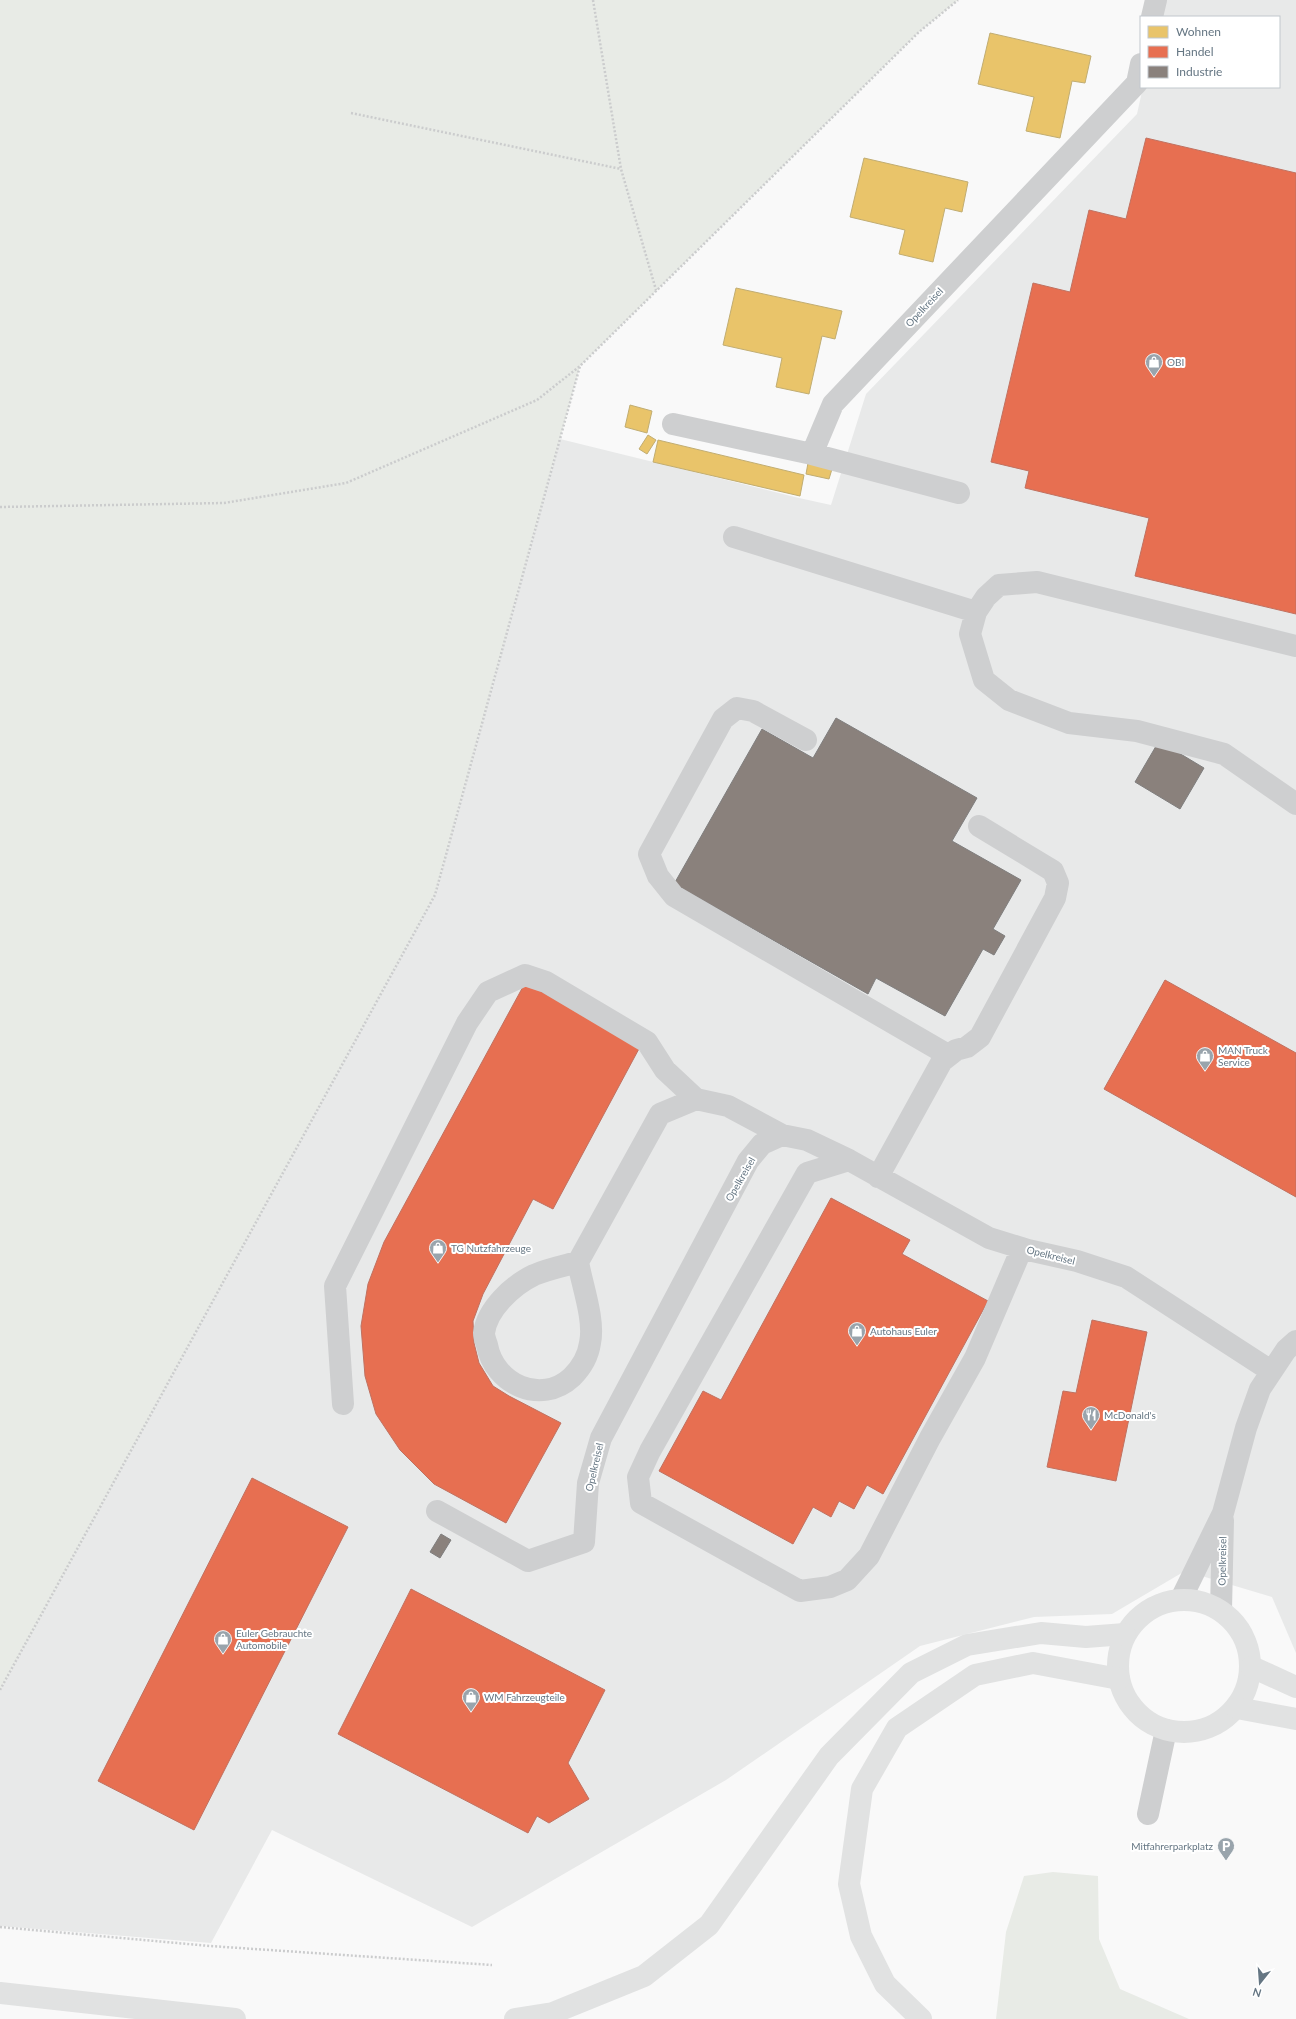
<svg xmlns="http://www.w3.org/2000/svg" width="1296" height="2019" font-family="Lato,sans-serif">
  <rect width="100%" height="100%" fill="#f9f9f9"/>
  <!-- built -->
  <path fill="#e8e9e9" d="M 1164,0 L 1296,0 L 1296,1653 L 1272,1597 L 1185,1571 L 1112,1614 L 1034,1617 L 920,1646 L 726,1780 L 472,1927 L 272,1830 L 211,1943 L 0,1926 L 0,1691 L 435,895 L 560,439 L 799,498 L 831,505 L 866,394 L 1137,114 L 1143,87 L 1279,87 L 1279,17 L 1160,17 Z"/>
  <!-- green -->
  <path fill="#e8ebe6" d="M 0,0 L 958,0 L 919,32 L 580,366 L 435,895 L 0,1691 Z
    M 1053,1872 L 1098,1876 L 1099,1939 L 1120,1989 L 1189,2019 L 996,2019 L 1006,1932 L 1024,1876 Z"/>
  <!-- homes -->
  <path fill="#e9c46a" stroke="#c1ad72" d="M 990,33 L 1091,56 L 1085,83 L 1072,81 L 1060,138 L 1026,131 L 1034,97 L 978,84 Z
    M 864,158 L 968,182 L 962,212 L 945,208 L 933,262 L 899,254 L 905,230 L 850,217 Z
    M 736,288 L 842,311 L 835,339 L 822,336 L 809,394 L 776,387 L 782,358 L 723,345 Z
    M 630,405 L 652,411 L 647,433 L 625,427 Z
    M 648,435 L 656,440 L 647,454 L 639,449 Z
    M 658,440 L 804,475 L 800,496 L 653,462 Z
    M 808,463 L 832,469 L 829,479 L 806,474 Z"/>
  <!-- shops -->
  <path fill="#e76f51" stroke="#c07160" d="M 1146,138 L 1296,173 L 1296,614 L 1135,576 L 1149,518 L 1025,488 L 1029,471 L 991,462 L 1033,283 L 1070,292 L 1089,210 L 1126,219 Z
    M 1165,980 L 1296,1053 L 1296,1197 L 1104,1089 Z
    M 525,983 L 641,1045 L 553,1209 L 533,1199 L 483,1294 L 473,1321 L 474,1343 L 479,1363 L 493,1386 L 509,1396 L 561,1423 L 506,1523 L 434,1484 L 400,1450 L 376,1414 L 365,1376 L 361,1326 L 368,1284 L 384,1242 Z
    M 831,1198 L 910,1240 L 902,1254 L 988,1301 L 883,1494 L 867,1485 L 854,1509 L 839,1501 L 831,1517 L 813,1507 L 793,1544 L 659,1471 L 703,1391 L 721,1400 Z
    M 1092,1320 L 1147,1332 L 1116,1481 L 1047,1467 L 1063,1391 L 1076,1393 Z
    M 252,1478 L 348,1527 L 194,1830 L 98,1781 Z
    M 411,1589 L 605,1690 L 568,1763 L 589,1799 L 549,1823 L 537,1816 L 528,1833 L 338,1734 Z"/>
  <!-- industry -->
  <path fill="#8a817c" stroke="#7f7e7e" d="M 836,718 L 977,798 L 952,841 L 1021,880 L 993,929 L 1005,936 L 994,955 L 983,949 L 945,1016 L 876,978 L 868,994 L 674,884 L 762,729 L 813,758 Z
    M 1159,741 L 1204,768 L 1180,809 L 1135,782 Z
    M 441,1534 L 451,1540 L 440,1558 L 430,1552 Z"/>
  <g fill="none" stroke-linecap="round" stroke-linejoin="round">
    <!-- path -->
    <path stroke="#cbcccd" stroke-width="2.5" stroke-dasharray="2 2" stroke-linecap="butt" d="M 593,0 L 621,169 L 656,290
      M 351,113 L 621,169
      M 0,507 L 224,503 L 346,483 L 537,400 L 580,366 L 919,32 L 958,0
      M 0,1690 L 435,895 L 580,366
      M 0,1927 L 210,1946 L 492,1965"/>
    <!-- minor -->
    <path stroke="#cecfd0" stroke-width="22" d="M 1152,17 L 1156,0
      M 673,424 L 812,454 L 833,404 L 1137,83 L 1141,64
      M 812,454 L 959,493
      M 734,537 L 976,612
      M 1296,646 L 1037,582 L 999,585 L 986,597 L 976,612 L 970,634 L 984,680 L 1009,700 L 1069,723 L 1137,731 L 1224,754 L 1296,804
      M 806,740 L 753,711 L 737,708 L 723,719 L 649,854 L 658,876 L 674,896 L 948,1055
      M 849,1160 L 807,1173 L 650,1451 L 638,1477 L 641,1503 L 800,1591 L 830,1587 L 847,1580 L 869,1556 L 930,1438 L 975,1358 L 1022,1248
      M 878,1177 L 942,1061 L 956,1050 L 967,1047 L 980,1037 L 1055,898 L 1058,883 L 1053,871 L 979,826
      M 578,1262 C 563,1266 548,1269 534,1275 C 513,1285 487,1309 484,1333 C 484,1337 486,1342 487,1345 C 494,1384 541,1406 572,1377 C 582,1367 588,1357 590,1343 C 595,1320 582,1285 578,1262 L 660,1114 L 696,1099 L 728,1106 L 782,1135
      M 343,1404 L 335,1286 L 467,1023 L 488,992 L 525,975 L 546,982 L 647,1042 L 665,1070 L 696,1099
      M 437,1511 L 528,1561 L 584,1542 L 588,1483 L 601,1438 L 748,1161 L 762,1144 L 782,1135 L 807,1140 L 849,1160 L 989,1238 L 1028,1250 L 1077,1261 L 1126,1277 L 1271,1371
      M 1181,1599 L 1223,1513 L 1246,1428 L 1260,1389 L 1286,1350 L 1296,1341
      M 1221,1610 L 1223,1520
      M 1148,1814 L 1166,1730"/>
    <!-- major -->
    <path stroke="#e1e2e2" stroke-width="22" d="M1118 1666a66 66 0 1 1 132 0a66 66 0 1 1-132 0Z"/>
    <!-- highway -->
    <path stroke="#e1e2e2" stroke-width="22" d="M 1252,1667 L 1296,1687
      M 1237,1708 L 1296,1719
      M 0,1993 L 235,2019
      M 515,2019 L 553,2013 L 644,1976 L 709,1925 L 829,1756 L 911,1673 L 967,1645 L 1041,1633 L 1086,1637 L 1125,1634
      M 921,2019 L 885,1984 L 861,1936 L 849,1884 L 862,1789 L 897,1728 L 975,1675 L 1033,1663 L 1119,1679"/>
  </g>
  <!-- icons -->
  <defs>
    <g id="shop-pin" transform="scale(0.9)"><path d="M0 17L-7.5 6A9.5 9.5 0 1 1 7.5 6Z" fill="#99a4ac" stroke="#fff"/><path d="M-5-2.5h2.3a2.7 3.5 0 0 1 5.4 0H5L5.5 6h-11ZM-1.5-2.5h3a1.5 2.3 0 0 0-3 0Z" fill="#fff"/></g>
    <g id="restaurant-pin" transform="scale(0.9)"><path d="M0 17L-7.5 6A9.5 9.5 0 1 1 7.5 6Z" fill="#99a4ac" stroke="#fff"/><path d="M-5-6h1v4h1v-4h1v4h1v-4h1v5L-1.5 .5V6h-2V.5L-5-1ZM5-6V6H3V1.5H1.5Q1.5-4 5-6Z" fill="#fff"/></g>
    <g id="parking-pin" transform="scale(0.9)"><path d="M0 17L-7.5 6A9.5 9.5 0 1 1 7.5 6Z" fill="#99a4ac" stroke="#fff"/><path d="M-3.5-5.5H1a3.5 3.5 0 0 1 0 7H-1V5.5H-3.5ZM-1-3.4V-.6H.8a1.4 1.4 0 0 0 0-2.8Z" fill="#fff"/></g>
  </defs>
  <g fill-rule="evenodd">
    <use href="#shop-pin" x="1154" y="362"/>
    <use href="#shop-pin" x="1205" y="1056"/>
    <use href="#shop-pin" x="438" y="1248"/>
    <use href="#shop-pin" x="857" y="1331"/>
    <use href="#restaurant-pin" x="1091" y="1415"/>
    <use href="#shop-pin" x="223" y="1639"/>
    <use href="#shop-pin" x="471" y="1697"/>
    <use href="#parking-pin" x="1226" y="1846"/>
  </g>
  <g text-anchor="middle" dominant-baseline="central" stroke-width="4" stroke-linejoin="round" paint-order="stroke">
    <!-- street labels -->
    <g font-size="10" fill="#657683" stroke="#fff">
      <text transform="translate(924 307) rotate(-47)">Opelkreisel</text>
      <text transform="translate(740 1179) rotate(-60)">Opelkreisel</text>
      <text transform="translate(1051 1255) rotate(14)">Opelkreisel</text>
      <text transform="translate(594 1467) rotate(-77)">Opelkreisel</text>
      <text transform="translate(1222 1561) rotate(-89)">Opelkreisel</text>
    </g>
    <!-- poi labels -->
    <g font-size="10" fill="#657683" stroke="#fff" text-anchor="start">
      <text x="1167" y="362">OBI</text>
      <text x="1218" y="1050">MAN Truck<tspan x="1218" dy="12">Service</tspan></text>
      <text x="451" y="1248">TG Nutzfahrzeuge</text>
      <text x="870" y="1331">Autohaus Euler</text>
      <text x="1104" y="1415">McDonald's</text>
      <text x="236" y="1633">Euler Gebrauchte<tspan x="236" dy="12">Automobile</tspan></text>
      <text x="484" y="1697">WM Fahrzeugteile</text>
      <text x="1213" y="1846" text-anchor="end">Mitfahrerparkplatz</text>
    </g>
  </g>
  <!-- legend -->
  <rect x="1140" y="16" width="140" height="72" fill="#ffffff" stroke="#c1c8cd"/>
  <rect x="1148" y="26" width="20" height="12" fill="#e9c46a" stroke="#c1c8cd"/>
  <text x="1176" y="36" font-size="12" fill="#657683">Wohnen</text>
  <rect x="1148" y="46" width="20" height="12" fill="#e76f51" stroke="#c1c8cd"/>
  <text x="1176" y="56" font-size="12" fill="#657683">Handel</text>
  <rect x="1148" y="66" width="20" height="12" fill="#8a817c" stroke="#c1c8cd"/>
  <text x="1176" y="76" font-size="12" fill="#657683">Industrie</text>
  <!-- north arrow -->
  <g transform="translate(1260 1983) rotate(197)" stroke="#ffffff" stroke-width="3" paint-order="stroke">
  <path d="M0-3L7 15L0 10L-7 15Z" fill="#657683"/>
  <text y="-6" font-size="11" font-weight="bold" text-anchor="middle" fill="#657683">N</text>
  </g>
</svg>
